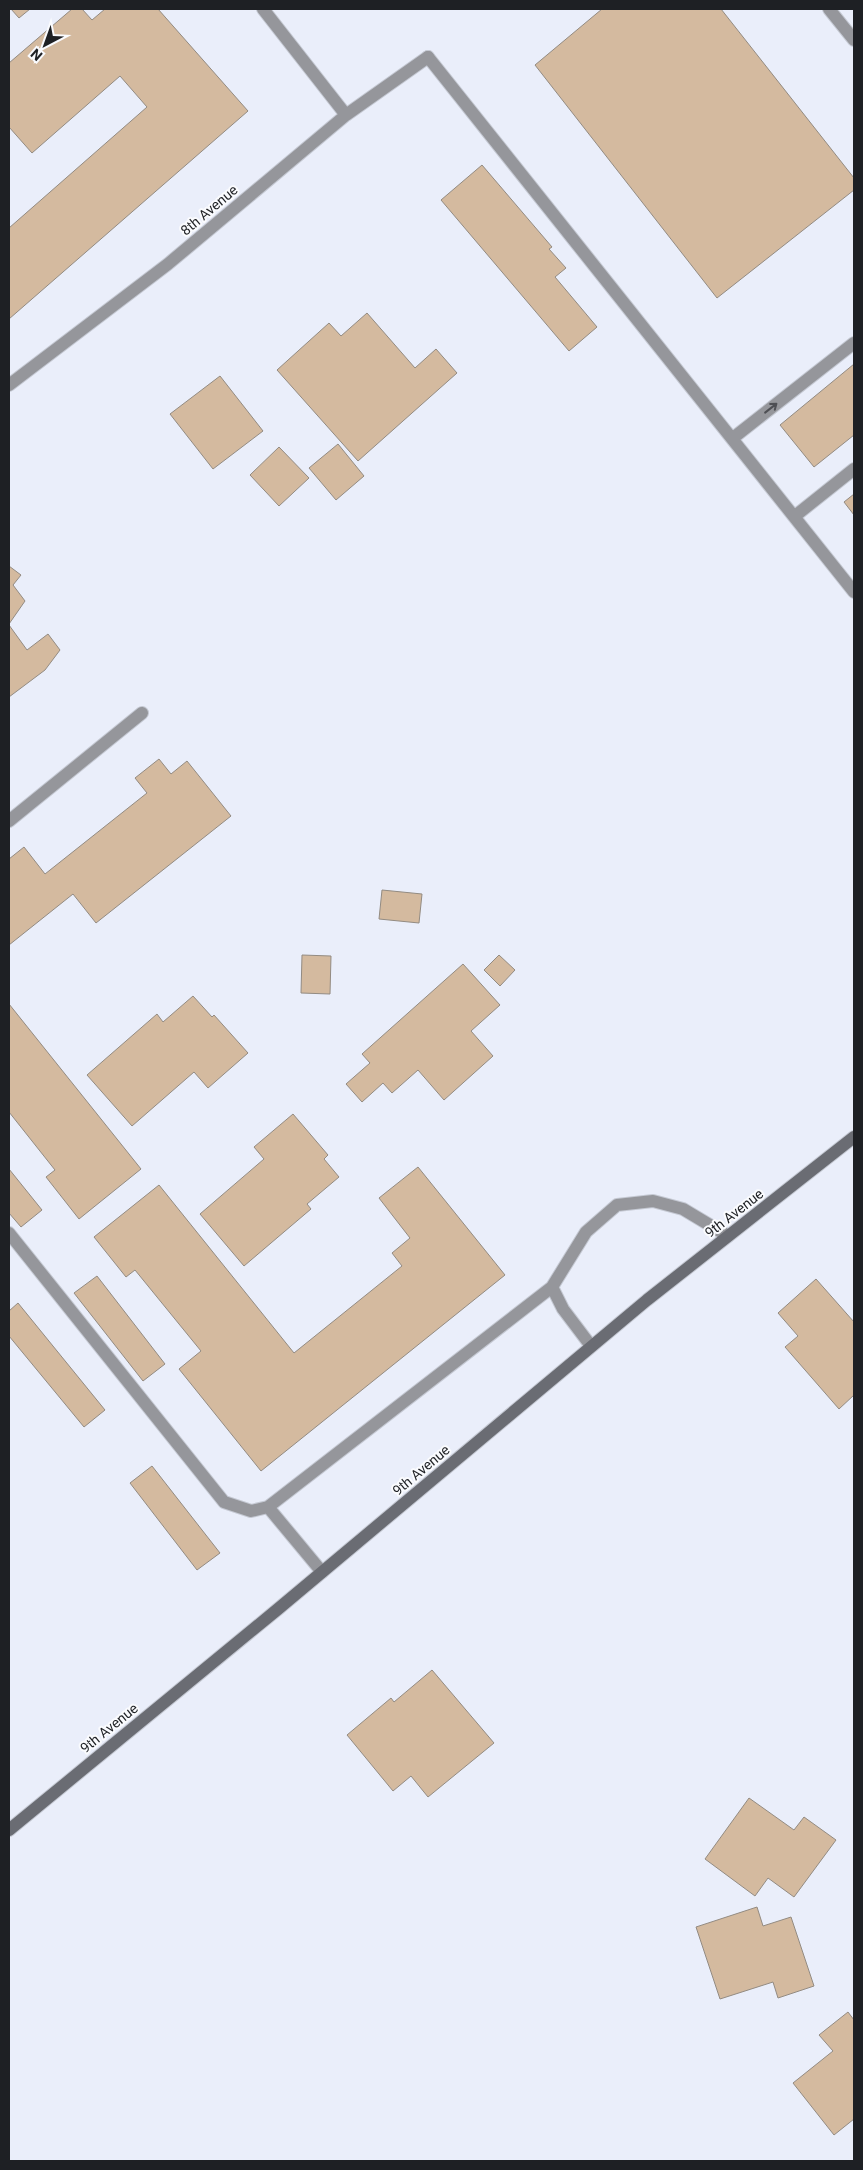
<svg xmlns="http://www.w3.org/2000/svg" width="863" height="2170" font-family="Roboto,sans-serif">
  <rect width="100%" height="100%" fill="#eaeefa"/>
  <!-- building -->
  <path fill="#d4ba9f" stroke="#938b82" d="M 11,9 L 30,9 L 19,18 Z
    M 72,9 L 82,9 L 92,20 L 105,9 L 158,9 L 248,111 L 9,319 L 9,228 L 147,107 L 120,76 L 32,153 L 9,127 L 9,63 Z
    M 602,9 L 721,9 L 854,178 L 854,190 L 717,298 L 535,65 Z
    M 482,165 L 552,247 L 549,249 L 566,268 L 555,277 L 597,327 L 569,351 L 441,200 Z
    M 367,313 L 415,368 L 436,349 L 457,373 L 358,461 L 277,370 L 329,323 L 341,336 Z
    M 854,364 L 854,435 L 814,467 L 780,425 Z
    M 220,376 L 263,431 L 213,469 L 170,414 Z
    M 338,444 L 364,476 L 336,500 L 309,468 Z
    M 279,447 L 309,478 L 279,506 L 250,475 Z
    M 854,494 L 854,515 L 844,502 Z
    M 9,566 L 21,575 L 13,585 L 25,601 L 9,624 Z
    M 9,625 L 27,650 L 48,634 L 60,650 L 45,670 L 9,697 Z
    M 159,759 L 171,774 L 187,761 L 231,816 L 96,923 L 73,894 L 9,945 L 9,859 L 24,847 L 45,874 L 147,793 L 135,778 Z
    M 382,890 L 422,894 L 419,923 L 379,919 Z
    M 302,955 L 331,956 L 330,994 L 301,993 Z
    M 499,955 L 515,970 L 500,986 L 484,970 Z
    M 463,964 L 500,1005 L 471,1031 L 493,1056 L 444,1100 L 418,1070 L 392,1093 L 383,1083 L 362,1102 L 346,1084 L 370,1063 L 362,1054 Z
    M 193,996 L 212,1017 L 214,1015 L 248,1053 L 208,1088 L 194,1072 L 132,1126 L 87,1075 L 157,1014 L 163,1022 Z
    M 9,1004 L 141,1169 L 79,1219 L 46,1177 L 55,1170 L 9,1112 Z
    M 293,1114 L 328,1155 L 324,1159 L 339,1177 L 307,1204 L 311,1209 L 244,1266 L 200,1214 L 264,1159 L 254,1147 Z
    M 418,1167 L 505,1275 L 261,1471 L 179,1369 L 201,1351 L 135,1270 L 126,1277 L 94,1237 L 159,1185 L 294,1353 L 402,1266 L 392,1253 L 410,1238 L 379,1198 Z
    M 9,1169 L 42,1210 L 21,1227 L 9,1213 Z
    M 97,1276 L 165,1364 L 143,1381 L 74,1293 Z
    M 816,1279 L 854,1322 L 854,1395 L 839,1409 L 785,1347 L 798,1336 L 778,1313 Z
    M 18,1303 L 105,1410 L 84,1427 L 9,1336 L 9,1311 Z
    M 152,1466 L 220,1553 L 197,1570 L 130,1483 Z
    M 432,1670 L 494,1743 L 428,1797 L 411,1776 L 393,1791 L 347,1735 L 391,1698 L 394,1702 Z
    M 749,1798 L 794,1830 L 804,1817 L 836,1840 L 794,1897 L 768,1878 L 755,1896 L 705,1859 Z
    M 757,1907 L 763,1926 L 791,1917 L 814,1986 L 778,1998 L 773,1982 L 720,1999 L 696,1927 Z
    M 848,2012 L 854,2020 L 854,2119 L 834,2135 L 793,2083 L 833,2051 L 819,2035 Z"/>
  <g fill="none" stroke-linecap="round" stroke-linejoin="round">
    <!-- lane casing -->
    <g stroke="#c5c9d3" stroke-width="14">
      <path id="lane" d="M 829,9 L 854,40
        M 428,57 L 854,592
        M 733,438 L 854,343
        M 795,516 L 854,469
        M 9,821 L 142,713
        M 9,1233 L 224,1502 L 251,1511 L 268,1507 L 552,1287
        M 591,1346 L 563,1309 L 552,1287 L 586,1232 L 617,1205 L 653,1201 L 683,1209 L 728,1236
        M 268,1507 L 322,1572"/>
    </g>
    <!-- street casing -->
    <g stroke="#c5c9d3" stroke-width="14">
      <path id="street" d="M 263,9 L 346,115
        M 9,385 L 168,264 L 346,115 L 428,57"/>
    </g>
    <!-- secondary casing -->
    <g stroke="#c5c9d3" stroke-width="14">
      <path id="secondary" d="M 9,1830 L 278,1609 L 647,1300 L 854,1137"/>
    </g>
    <!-- lane -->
    <use href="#lane" stroke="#95969b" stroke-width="12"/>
    <!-- street -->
    <use href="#street" stroke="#95969b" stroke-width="12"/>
    <!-- secondary -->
    <use href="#secondary" stroke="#6a6c73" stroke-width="12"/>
  </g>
  <!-- one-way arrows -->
  <defs><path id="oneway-shaft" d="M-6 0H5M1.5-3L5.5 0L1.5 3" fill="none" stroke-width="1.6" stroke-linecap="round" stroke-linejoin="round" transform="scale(1.25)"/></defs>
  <use stroke="#4e4f54" href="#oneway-shaft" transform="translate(771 408) rotate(-38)"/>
  <g text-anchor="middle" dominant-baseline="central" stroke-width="4" stroke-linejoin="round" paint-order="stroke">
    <!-- street labels -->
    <g font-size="14" fill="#1e2024" stroke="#fafbfe">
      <text transform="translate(209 210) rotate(-40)">8th Avenue</text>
      <text transform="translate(734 1213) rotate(-38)">9th Avenue</text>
      <text transform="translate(421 1470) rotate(-40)">9th Avenue</text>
      <text transform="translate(109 1728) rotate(-39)">9th Avenue</text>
    </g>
  </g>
  <!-- border -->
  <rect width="863" height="2170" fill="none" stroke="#1e2024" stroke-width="20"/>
  <!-- north arrow -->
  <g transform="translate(45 45) rotate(221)" stroke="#fafbfe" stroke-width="4" paint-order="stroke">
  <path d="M0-4L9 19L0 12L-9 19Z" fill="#1e2024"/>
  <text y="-8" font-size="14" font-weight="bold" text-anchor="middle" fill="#1e2024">N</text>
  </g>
</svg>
